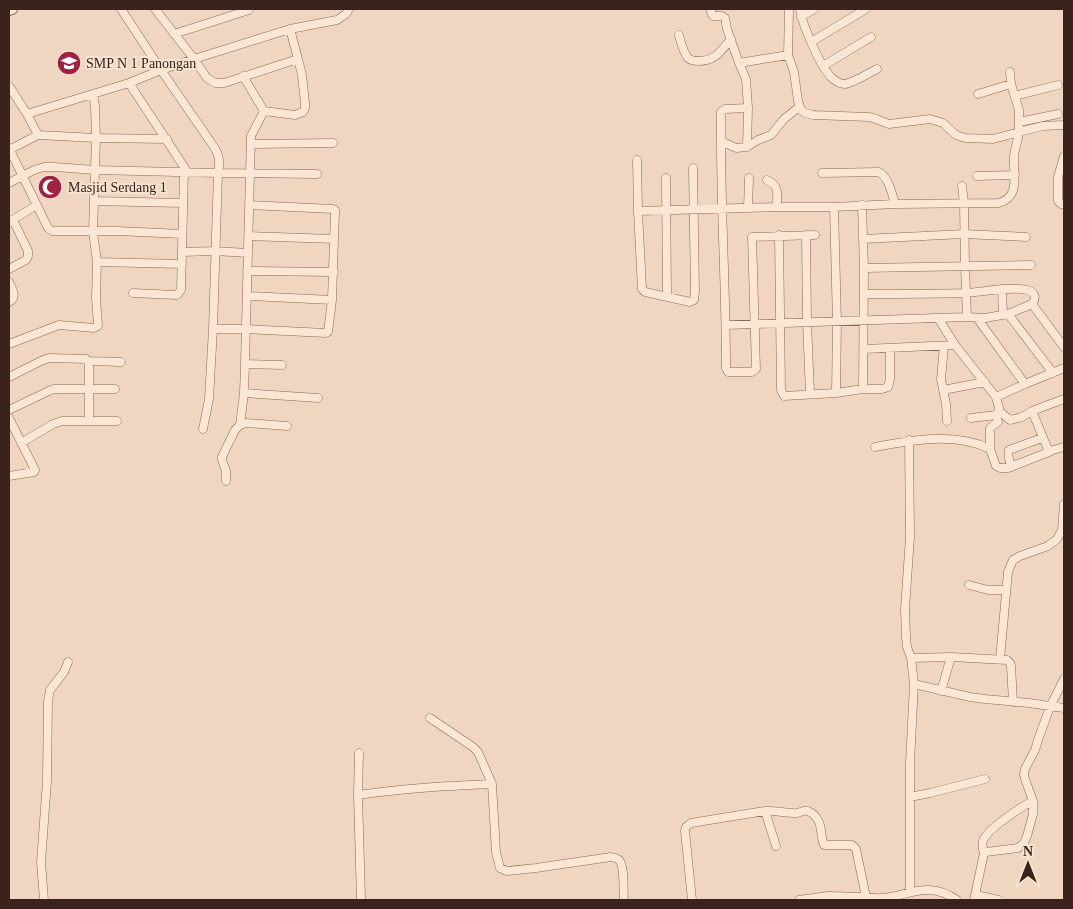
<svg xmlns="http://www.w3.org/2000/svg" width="1073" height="909" font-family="Georgia,serif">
  <rect width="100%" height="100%" fill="#f0d6c0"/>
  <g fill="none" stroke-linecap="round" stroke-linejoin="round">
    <!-- minor casing -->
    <g stroke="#8b6657" stroke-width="9">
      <path id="minor" d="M 121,9 L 161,70 L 214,147 C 220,156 220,163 218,173 L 213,329 L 246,329 L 326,333 L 328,332 L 332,300 L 334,239 L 249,236
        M 155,9 L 194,59 L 207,78 L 215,83 L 224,83 L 298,59 L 290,29
        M 711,9 L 711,12 L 713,16 L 722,16 L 725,18 L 727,29 L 739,63
        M 789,9 L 788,55 L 794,72 L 798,101 L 801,110 L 805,113 L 813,115 L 869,117 C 876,118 882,122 889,124 L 930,119 L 943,123 L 956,135 L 965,138 L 993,139 L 1019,132 L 1019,110 L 1011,84 L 978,94
        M 800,9 C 802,24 820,66 831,77 C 834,80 840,84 845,84 C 853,83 869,73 877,69
        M 801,17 L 814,9
        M 174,34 L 249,10
        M 679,35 C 681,43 683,52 688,58 C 691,61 695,61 699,61 C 715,61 721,51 731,39
        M 811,42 L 866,9
        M 823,66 L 871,37
        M 1010,72 L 1011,84
        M 243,76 L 264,111 L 295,115 L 303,112 L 305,108 L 305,103 L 302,75 L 298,59
        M 129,83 L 188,173
        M 9,86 L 27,114 L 38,135
        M 1015,96 L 1058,85
        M 748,108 L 725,109 L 721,112 L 721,115 C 720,199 726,284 726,368 L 728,372 L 752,372 L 756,369 L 752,237 L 815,235
        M 264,111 L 251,136 L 245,364 L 244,393 L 240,425 L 246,423 L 287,426
        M 27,114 L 129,83 L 161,70 L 194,59 L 290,29 L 337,20 L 346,14 L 349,9
        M 1019,122 L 1058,114
        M 721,141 L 736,148 L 747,147 L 758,140 L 771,135 L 784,119 L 799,107
        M 252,144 L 333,143
        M 747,147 L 748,108 L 746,79 L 739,63 L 788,55
        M 9,148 L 48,228 L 52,231 L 118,231 L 182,234
        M 9,150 L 38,135 L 96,138 L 167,139
        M 1064,156 L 1058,177 L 1058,201 L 1061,204 L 1064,204
        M 637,160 L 638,211 L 642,289 L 645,292 L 690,302 L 694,300 L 695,292 L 693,168
        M 822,173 L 879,172 C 889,178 892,194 895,204
        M 977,176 L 1015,175
        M 666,178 L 667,297
        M 767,180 C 780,186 777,194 777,207
        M 9,183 L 34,170 L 44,167 L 55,167 L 95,170 L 218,173 L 317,174
        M 962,186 L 964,203 L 965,266 L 967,317
        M 94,201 L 183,203
        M 250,205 L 333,209 L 335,210 L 335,213 L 334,239
        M 862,205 L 864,268 L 863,389
        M 834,207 L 837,322 L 836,393
        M 748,208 L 749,178
        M 638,211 L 777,207 L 834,207 L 895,204 L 998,203 C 1021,198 1013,174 1014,156 C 1015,148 1018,140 1019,132 L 1043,126 L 1064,125
        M 9,222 L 37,205
        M 779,235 L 781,390 L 784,396 L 836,393 L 863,389 L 882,389 L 888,387 L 890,379 L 890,349
        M 806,235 L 807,322 L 810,394
        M 863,239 L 964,234 L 1026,237
        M 182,252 L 215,251 L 248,253
        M 97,262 L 182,264
        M 864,268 L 1031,265
        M 9,269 L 26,260 L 28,256 L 28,251 L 13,220
        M 247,271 L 334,272
        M 9,282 C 12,289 18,297 9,302
        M 1002,290 L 1003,315
        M 133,293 L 177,295 L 181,290 L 184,172
        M 247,296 L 332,300
        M 1032,304 L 1064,347
        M 1008,314 L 1053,373
        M 938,318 L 955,345 L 996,397 L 999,408 L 999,411 L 996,415 L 971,418
        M 977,318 L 1025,384
        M 726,325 L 967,317 L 985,318 L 1008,314 L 1032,304 C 1037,298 1035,292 1027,290 C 1011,286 983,292 965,293 C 932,294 898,294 864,294
        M 9,344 L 59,325 L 94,328 L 98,326 L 96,298 L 97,262 L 93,232 L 96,138 L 95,106 L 93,94
        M 944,346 L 941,379 L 946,404 L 947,421
        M 864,349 L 955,345
        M 88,361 L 121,362
        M 245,364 L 282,365
        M 9,377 L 41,361 L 49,358 L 86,359 L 88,361 L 89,367 L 89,421
        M 943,390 L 985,382
        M 244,393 L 318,398
        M 996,397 L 1025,384 L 1064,368
        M 9,410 L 53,389 L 115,389
        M 999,411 L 1010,420 L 1022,417 L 1032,411
        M 9,418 L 35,470 L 34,472 L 9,476
        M 203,429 L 209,399 L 213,329
        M 909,440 L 910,537 L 905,609 L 906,637 L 907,647 L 911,658 L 914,684 L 910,763 L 910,892
        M 21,443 L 53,424 L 62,421 L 117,421
        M 875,447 C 912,440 955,432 990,449 L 996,466 L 1000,468 L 1008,468 L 1049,452 L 1053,450 L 1064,447
        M 990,449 L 990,428 L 998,422 L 996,415
        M 1049,452 L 1032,411 L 1064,399
        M 1011,467 C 1010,462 1007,455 1009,450 L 1042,438
        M 226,481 L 226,471 L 222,460 L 222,457 L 235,430 L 240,425
        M 969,585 L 988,590 L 1006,590
        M 911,658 L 951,657 L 1007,660 L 1010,663 L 1011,666 L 1013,702
        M 1000,659 L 1008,572 L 1013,560 L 1020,556 L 1048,546 L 1057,539 L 1062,530 L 1064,504
        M 914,684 L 970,697 L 985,699 L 1029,703 L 1064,708
        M 941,691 L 951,657
        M 430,718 L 473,747 L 478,752 L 492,784 L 496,852 L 500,868 L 507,871 L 536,868 L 611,857 C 614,858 616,857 619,860 C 625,866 623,891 624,900
        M 359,753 L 358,795 L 361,900
        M 358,795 C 403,788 448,786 492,784
        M 910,797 L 930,793 L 985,779
        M 765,811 C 776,810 787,814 797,813 C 801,812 804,810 808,811 C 813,813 817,818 819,822 C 822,830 821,838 824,845 L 852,845 L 856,849 L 866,897
        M 984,853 C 983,850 982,845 983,841 C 986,830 1022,806 1033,801
        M 976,895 L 999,900
        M 44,900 L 41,862 L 47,781 L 48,701 L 50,690 L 64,672 L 68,662
        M 692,900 L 685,831 L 686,827 L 691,823 L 765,811 L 776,846
        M 799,900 L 828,896 L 866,897 C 900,904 922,876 957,900
        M 974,900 L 984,853 L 986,852 L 1018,848 L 1024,843 L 1027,836 L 1033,814 L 1033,801 L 1025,779 L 1024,774 L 1025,769 L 1035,750 L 1039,737 L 1050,707 L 1064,679"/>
    </g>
    <!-- tertiary casing -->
    <g stroke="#8b6657" stroke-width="12">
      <path id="tertiary" d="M 9,10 L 12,9"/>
    </g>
    <!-- minor -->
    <use href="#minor" stroke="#fbe6d4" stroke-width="8"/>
    <!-- tertiary -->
    <use href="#tertiary" stroke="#fbe6d4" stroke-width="10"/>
  </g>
  <!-- icons -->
  <defs>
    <g id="school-disc" transform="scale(1.25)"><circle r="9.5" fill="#9d2342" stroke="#f7e2d0"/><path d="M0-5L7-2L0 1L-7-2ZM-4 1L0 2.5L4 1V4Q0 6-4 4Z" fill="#fff"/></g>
    <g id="mosque-disc" transform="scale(1.25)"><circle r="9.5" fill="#9d2342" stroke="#f7e2d0"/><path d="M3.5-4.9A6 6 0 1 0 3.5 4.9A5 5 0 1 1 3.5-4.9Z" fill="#fff"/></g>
  </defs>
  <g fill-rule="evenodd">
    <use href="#school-disc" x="69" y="63"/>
    <use href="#mosque-disc" x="50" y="187"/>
  </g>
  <g text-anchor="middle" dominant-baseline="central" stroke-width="4" stroke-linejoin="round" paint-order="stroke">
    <!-- poi labels -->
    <g font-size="14" fill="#39231c" stroke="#f7e2d0" text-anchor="start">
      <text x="86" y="63">SMP N 1 Panongan</text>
      <text x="68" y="187">Masjid Serdang 1</text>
    </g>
  </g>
  <!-- border -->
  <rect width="1073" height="909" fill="none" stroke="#39231c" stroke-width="20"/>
  <!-- north arrow -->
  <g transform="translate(1028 864)" stroke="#f7e2d0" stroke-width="4" paint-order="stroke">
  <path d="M0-4L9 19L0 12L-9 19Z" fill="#39231c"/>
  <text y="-8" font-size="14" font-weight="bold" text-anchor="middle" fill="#39231c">N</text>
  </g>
</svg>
